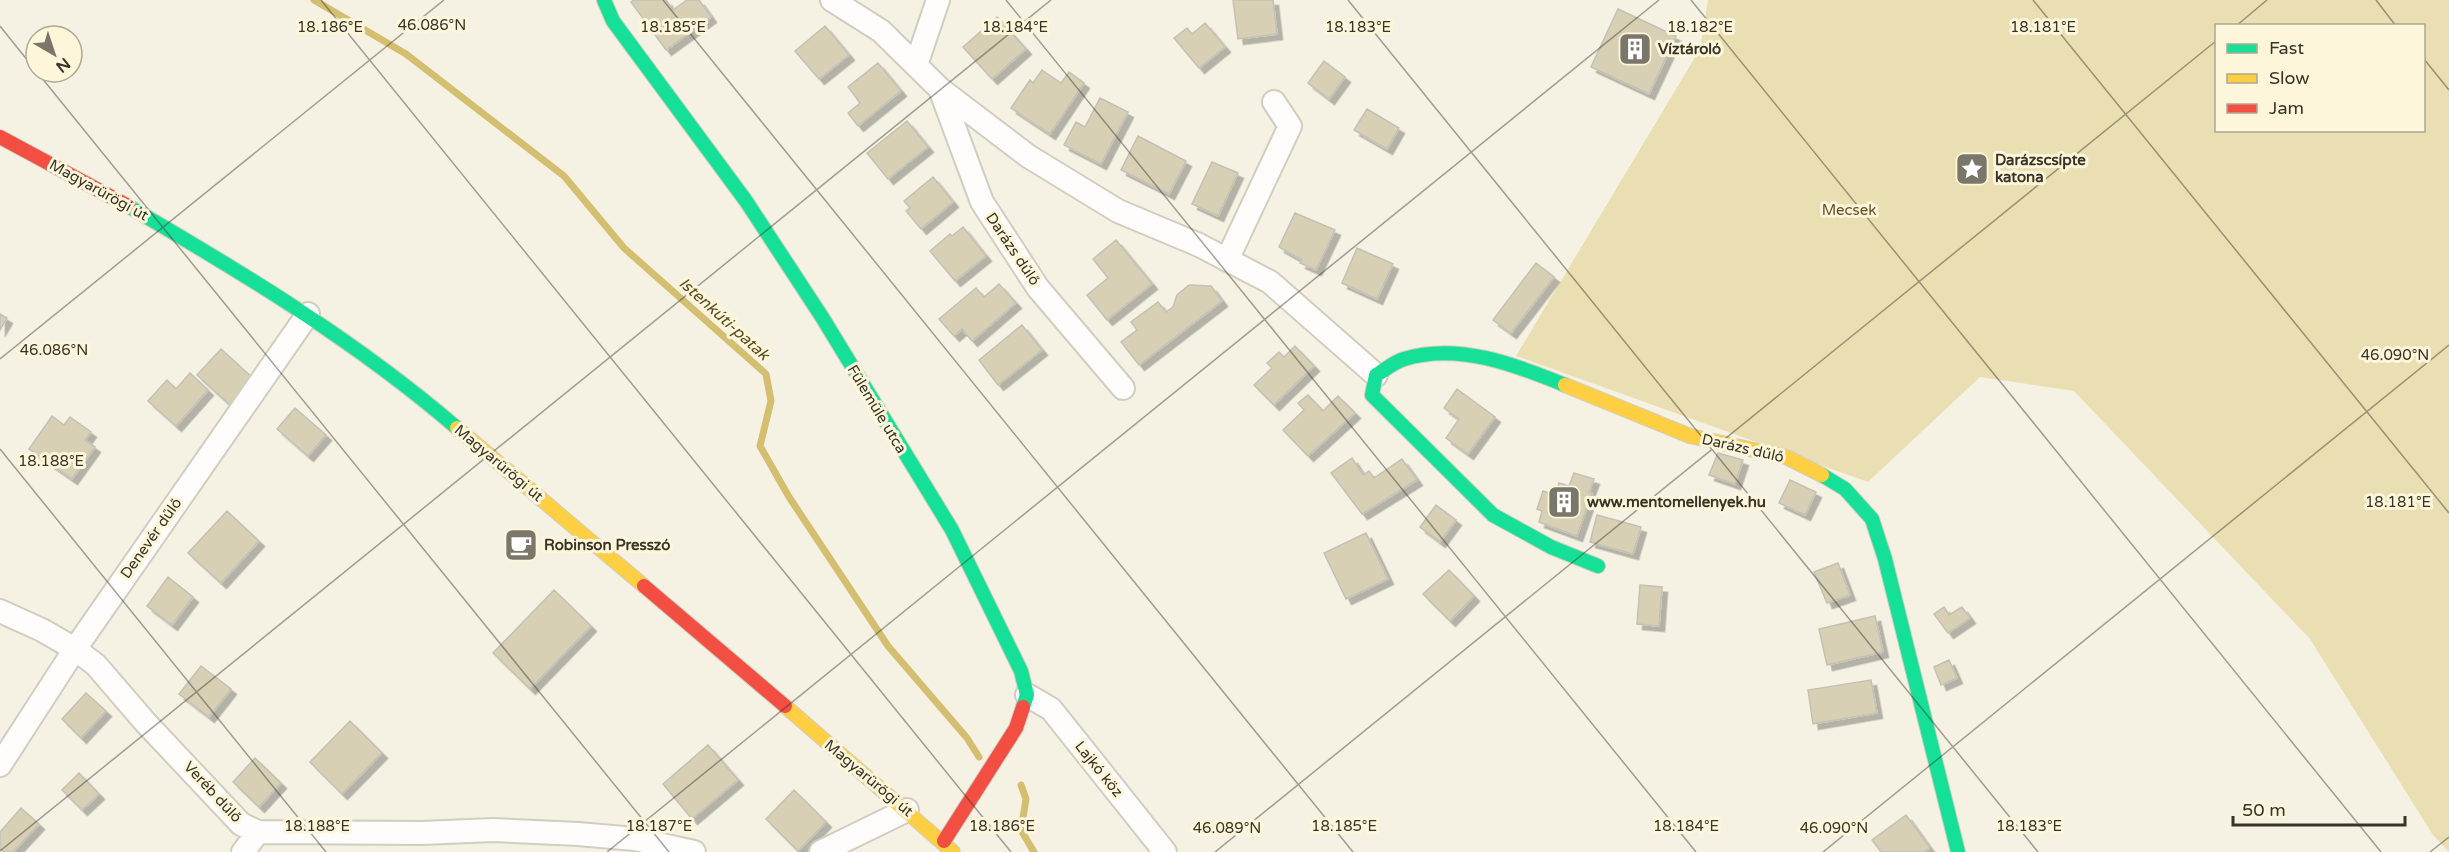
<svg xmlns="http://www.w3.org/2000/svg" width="2449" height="852" font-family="'Varela Round',sans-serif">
  <defs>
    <filter id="shadow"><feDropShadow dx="5.5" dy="5.5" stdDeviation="0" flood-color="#0004"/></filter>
  </defs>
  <rect width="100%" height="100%" fill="#f6f2e3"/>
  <!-- green -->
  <path fill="#eadeb3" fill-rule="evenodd" d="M 1708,0 L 2449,0 L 2449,852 L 2433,835 L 2310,639 L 2074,391 L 1980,377 L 1868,482 L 1516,356 L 1700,49 ZM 2216,26 L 2424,26 L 2424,130 L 2216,130 Z"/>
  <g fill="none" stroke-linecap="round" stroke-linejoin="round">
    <!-- stream -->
    <path stroke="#d4be70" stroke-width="7" d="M 314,0 L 406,54 L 564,176 L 624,248 L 766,374 L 771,401 L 760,446 L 789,497 L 888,646 L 967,738 L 979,757
      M 1021,785 L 1026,799 L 1021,830 L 1034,852"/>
  </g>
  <!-- building -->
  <path fill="#d7d0b5" stroke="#c4c1b4" stroke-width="1.5" filter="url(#shadow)" d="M 634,0 L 666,0 L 673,10 L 687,0 L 699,0 L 711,17 L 666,50 L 631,2 Z
    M 1233,0 L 1273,0 L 1277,34 L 1238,39 Z
    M 1618,9 L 1676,36 L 1649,94 L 1591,67 Z
    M 997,17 L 1026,49 L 992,79 L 963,47 Z
    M 1205,23 L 1225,47 L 1199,68 L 1174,38 L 1187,28 L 1192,34 Z
    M 825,26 L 849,55 L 819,79 L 795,51 Z
    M 1324,61 L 1345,77 L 1329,99 L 1308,83 Z
    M 878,63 L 901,91 L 858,126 L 848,113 L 860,103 L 848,87 Z
    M 1042,70 L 1061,83 L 1069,72 L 1084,83 L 1050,134 L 1011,108 L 1030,80 L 1033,83 Z
    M 1100,98 L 1128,112 L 1101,164 L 1064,145 L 1076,122 L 1085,127 Z
    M 1367,109 L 1399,128 L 1387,149 L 1354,130 Z
    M 907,121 L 928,147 L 888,179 L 867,153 Z
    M 1138,136 L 1186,161 L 1169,194 L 1121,170 Z
    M 1212,162 L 1238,173 L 1218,216 L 1192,204 Z
    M 933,177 L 953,202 L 921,229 L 906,211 L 910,208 L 904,201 Z
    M 1295,213 L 1335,230 L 1316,270 L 1300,263 L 1302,260 L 1279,247 Z
    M 963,227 L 986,256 L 955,281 L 930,251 L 950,234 L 952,236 Z
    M 1116,240 L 1152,284 L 1107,320 L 1087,295 L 1108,278 L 1093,259 Z
    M 1357,248 L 1393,264 L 1377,299 L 1342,283 Z
    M 1536,263 L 1554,277 L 1511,333 L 1493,320 Z
    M 999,284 L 1016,303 L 972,341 L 962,329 L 954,336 L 939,319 L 976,288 L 984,297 Z
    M 1189,285 L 1211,286 L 1222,301 L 1139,365 L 1121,342 L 1137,330 L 1131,322 L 1158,302 L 1166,312 L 1173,307 L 1177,295 Z
    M 0,314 L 7,318 L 0,330 Z
    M 1022,325 L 1042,350 L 998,385 L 979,360 Z
    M 1295,346 L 1314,366 L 1274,405 L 1254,385 L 1272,368 L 1267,363 L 1279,352 L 1284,357 Z
    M 221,349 L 255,380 L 231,406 L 197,375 Z
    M 190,373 L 208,390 L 176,426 L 148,401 L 167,380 L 176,389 Z
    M 1457,389 L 1495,417 L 1468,454 L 1446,438 L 1459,419 L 1444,408 Z
    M 1308,395 L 1323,411 L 1338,396 L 1355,413 L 1308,456 L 1283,430 L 1304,410 L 1298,403 Z
    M 295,408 L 326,435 L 308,456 L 277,429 Z
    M 52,416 L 64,425 L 70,417 L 91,432 L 85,440 L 95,447 L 72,479 L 29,449 Z
    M 1718,453 L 1743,460 L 1735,484 L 1709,475 Z
    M 1352,458 L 1363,475 L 1369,471 L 1374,478 L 1402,459 L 1417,480 L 1362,514 L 1331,473 Z
    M 1574,473 L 1594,479 L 1589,492 L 1592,493 L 1577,536 L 1539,522 L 1542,511 L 1537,509 L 1543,491 L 1555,495 L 1559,483 L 1569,486 Z
    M 1790,480 L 1816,492 L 1805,515 L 1779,503 Z
    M 1436,505 L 1456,520 L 1440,542 L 1420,527 Z
    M 227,511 L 259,541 L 221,583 L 188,553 Z
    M 1597,515 L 1641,527 L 1633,554 L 1590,542 Z
    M 1366,533 L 1388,579 L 1346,599 L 1324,553 Z
    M 1838,563 L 1850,595 L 1827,603 L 1814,572 Z
    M 1449,570 L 1474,596 L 1450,621 L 1423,594 Z
    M 168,577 L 193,597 L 172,625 L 147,606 Z
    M 1640,585 L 1662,587 L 1659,626 L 1637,624 Z
    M 554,590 L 591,626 L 530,689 L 493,653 Z
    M 1944,607 L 1949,615 L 1962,607 L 1970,618 L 1948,633 L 1934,614 Z
    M 1875,616 L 1883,652 L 1827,665 L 1819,629 Z
    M 1949,660 L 1957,678 L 1941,685 L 1934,667 Z
    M 201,666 L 231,689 L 209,717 L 179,694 Z
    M 1871,680 L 1877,713 L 1813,724 L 1808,690 Z
    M 86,693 L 106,711 L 81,738 L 62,719 Z
    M 350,721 L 382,753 L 342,794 L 310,762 Z
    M 708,745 L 738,780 L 692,819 L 663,784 Z
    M 255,758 L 281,783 L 259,807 L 233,782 Z
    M 79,773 L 99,794 L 82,810 L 62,790 Z
    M 794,790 L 826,822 L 798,851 L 766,819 Z
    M 21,808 L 39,824 L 13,852 L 4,852 L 0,849 L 0,832 Z
    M 1906,815 L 1930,848 L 1924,852 L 1881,852 L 1872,840 Z"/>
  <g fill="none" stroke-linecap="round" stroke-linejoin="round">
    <!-- street casing -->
    <g stroke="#d1cec1" stroke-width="26">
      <path id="street" d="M 832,0 L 881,31 L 940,89 L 1028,156 L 1118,211 L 1199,245 L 1270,282 L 1376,375
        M 916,65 L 938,0
        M 940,89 L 982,202 L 1038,288 L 1123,388
        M 1227,260 L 1290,126 L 1274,102
        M 0,611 L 42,630 L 75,649 L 96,665 L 145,722 L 241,824 L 258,832 L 422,833 L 493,830 L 578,834 L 635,839 L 694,852
        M 1027,695 L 1051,709 L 1165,852
        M 0,765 L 75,649 L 308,314
        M 243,852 L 258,832
        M 821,852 L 907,810"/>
    </g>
    <!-- fast casing -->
    <g stroke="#d1cec1" stroke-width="16">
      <path id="fast" d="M 604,0 L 613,21 L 746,201 L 822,317 L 952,530 L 1021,671 L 1027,695 L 1023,707
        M 128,206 C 243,273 356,341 457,428
        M 1565,385 C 1516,365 1458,342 1404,359 C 1394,362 1385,370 1376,375 L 1372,395 L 1493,515 L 1551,547 L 1598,566
        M 1822,475 L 1845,489 L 1872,519 L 1885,559 L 1958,852"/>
    </g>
    <!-- slow casing -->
    <g stroke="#d1cec1" stroke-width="16">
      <path id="slow" d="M 1565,385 L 1690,436 L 1786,457 L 1822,475
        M 457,428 L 644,586
        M 785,706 L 953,852"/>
    </g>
    <!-- jam casing -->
    <g stroke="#d1cec1" stroke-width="16">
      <path id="jam" d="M 0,137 L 128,206
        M 644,586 L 785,706
        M 944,841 L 1016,728 L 1023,707"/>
    </g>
    <!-- street -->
    <use href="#street" stroke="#fefdfb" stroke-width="22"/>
    <!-- fast -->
    <use href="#fast" stroke="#16e098" stroke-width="14"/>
    <!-- slow -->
    <use href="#slow" stroke="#ffcf43" stroke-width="14"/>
    <!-- jam -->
    <use href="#jam" stroke="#f24e42" stroke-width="14"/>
  </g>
  <!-- ticks -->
  <path fill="none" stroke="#383427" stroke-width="1.5" stroke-opacity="0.45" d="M 321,0 L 1011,852M 663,0 L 1353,852M 1006,0 L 1696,852M 1348,0 L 2038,852M 1691,0 L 2381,852M 2033,0 L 2449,513M 2376,0 L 2396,26M 0,26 L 36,71M 2236,26 L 2267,0M 2424,59 L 2449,90M 37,72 L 669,852M 0,359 L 444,0M 0,449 L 326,852M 0,851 L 1051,0M 607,852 L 1659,0M 1215,852 L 2216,41M 1823,852 L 2449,345M 2430,852 L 2449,837"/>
  <!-- icons -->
  <defs>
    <g id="building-square" transform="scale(1.725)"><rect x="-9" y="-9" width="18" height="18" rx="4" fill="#7a7669" stroke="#fef6db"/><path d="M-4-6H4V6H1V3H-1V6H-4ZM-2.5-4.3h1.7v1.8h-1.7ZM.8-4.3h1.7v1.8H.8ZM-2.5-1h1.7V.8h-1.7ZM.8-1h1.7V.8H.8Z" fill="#fff"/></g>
    <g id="sight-square" transform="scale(1.725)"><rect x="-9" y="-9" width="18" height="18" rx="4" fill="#7a7669" stroke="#fef6db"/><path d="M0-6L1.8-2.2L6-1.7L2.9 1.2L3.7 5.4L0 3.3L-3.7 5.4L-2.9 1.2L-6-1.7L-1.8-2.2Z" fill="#fff"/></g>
    <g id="cafe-square" transform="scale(1.725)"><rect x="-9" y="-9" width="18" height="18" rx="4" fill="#7a7669" stroke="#fef6db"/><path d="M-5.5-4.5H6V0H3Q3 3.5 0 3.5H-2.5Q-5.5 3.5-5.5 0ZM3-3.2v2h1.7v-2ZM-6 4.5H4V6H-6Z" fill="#fff"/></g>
  </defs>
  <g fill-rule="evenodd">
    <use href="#building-square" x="1635" y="49"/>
    <use href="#sight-square" x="1972" y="169"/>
    <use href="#building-square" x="1564" y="502"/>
    <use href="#cafe-square" x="521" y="545"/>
  </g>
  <g text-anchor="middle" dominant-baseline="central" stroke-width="6" stroke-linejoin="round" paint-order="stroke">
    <!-- poi labels -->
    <g font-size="15" font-weight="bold" fill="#383427" stroke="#fef6db" text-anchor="start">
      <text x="1658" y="49">Víztároló</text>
      <text x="1995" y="160">Darázscsípte<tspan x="1995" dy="17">katona</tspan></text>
      <text x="1587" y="502">www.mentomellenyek.hu</text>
      <text x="544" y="545">Robinson Presszó</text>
    </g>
    <!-- street labels -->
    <g font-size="15" fill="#383427" stroke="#fef6db">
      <text transform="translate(99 190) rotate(29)">Magyarürögi út</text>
      <text transform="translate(1013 249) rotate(56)">Darázs dűlő</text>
      <text transform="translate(877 409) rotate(59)">Fülemüle utca</text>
      <text transform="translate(1743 448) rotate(13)">Darázs dűlő</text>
      <text transform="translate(499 463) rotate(40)">Magyarürögi út</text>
      <text transform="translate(151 538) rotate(-55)">Denevér dűlő</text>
      <text transform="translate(1099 769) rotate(51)">Lajkó köz</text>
      <text transform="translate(869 778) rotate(40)">Magyarürögi út</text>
      <text transform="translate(213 792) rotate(47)">Veréb dűlő</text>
    </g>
    <!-- park labels -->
    <g font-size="15" fill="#5f5328" stroke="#fef6db">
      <text x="1849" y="210">Mecsek</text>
    </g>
    <!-- water labels -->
    <g font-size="16" font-style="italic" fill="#594d22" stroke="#fef6db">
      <text transform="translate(724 319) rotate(42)">Istenkúti-patak</text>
    </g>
  </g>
  <g font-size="15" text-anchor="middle" fill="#383427" stroke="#fef6db" stroke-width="6" stroke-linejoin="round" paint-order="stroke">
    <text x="432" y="30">46.086°N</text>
    <text x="330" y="32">18.186°E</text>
    <text x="673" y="32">18.185°E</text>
    <text x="1015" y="32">18.184°E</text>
    <text x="1358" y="32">18.183°E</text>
    <text x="2043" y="32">18.181°E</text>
    <text x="1700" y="32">18.182°E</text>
    <text x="54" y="355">46.086°N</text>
    <text x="2395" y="360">46.090°N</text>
    <text x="51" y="466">18.188°E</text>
    <text x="2398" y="507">18.181°E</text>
    <text x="317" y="831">18.188°E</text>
    <text x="659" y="831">18.187°E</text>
    <text x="1002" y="831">18.186°E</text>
    <text x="1344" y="831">18.185°E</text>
    <text x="1686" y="831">18.184°E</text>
    <text x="2029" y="831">18.183°E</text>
    <text x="1227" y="833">46.089°N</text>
    <text x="1834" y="833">46.090°N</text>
  </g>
  <!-- legend -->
  <rect x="2215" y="24" width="210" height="108" fill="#fef6db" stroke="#afa893" stroke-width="1.5"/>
  <rect x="2227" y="44" width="30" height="9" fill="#16e098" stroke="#afa893" stroke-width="1.5"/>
  <text x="2269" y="54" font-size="18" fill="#383427">Fast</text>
  <rect x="2227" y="74" width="30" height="9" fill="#ffcf43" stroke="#afa893" stroke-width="1.5"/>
  <text x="2269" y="84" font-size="18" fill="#383427">Slow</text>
  <rect x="2227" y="104" width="30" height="9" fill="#f24e42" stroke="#afa893" stroke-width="1.5"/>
  <text x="2269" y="114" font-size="18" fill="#383427">Jam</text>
  <!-- north arrow -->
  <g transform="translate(54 54) rotate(141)"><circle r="28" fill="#fef6db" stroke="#afa893" stroke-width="1.5"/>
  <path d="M0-4.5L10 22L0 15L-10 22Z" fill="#7a7669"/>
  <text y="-9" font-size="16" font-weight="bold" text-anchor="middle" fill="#383427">N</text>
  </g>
  <!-- scale -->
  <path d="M2233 816v9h172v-9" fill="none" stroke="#383427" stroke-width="3"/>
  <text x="2242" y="816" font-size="18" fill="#383427" stroke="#fef6db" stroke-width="4.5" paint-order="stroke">50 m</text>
</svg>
